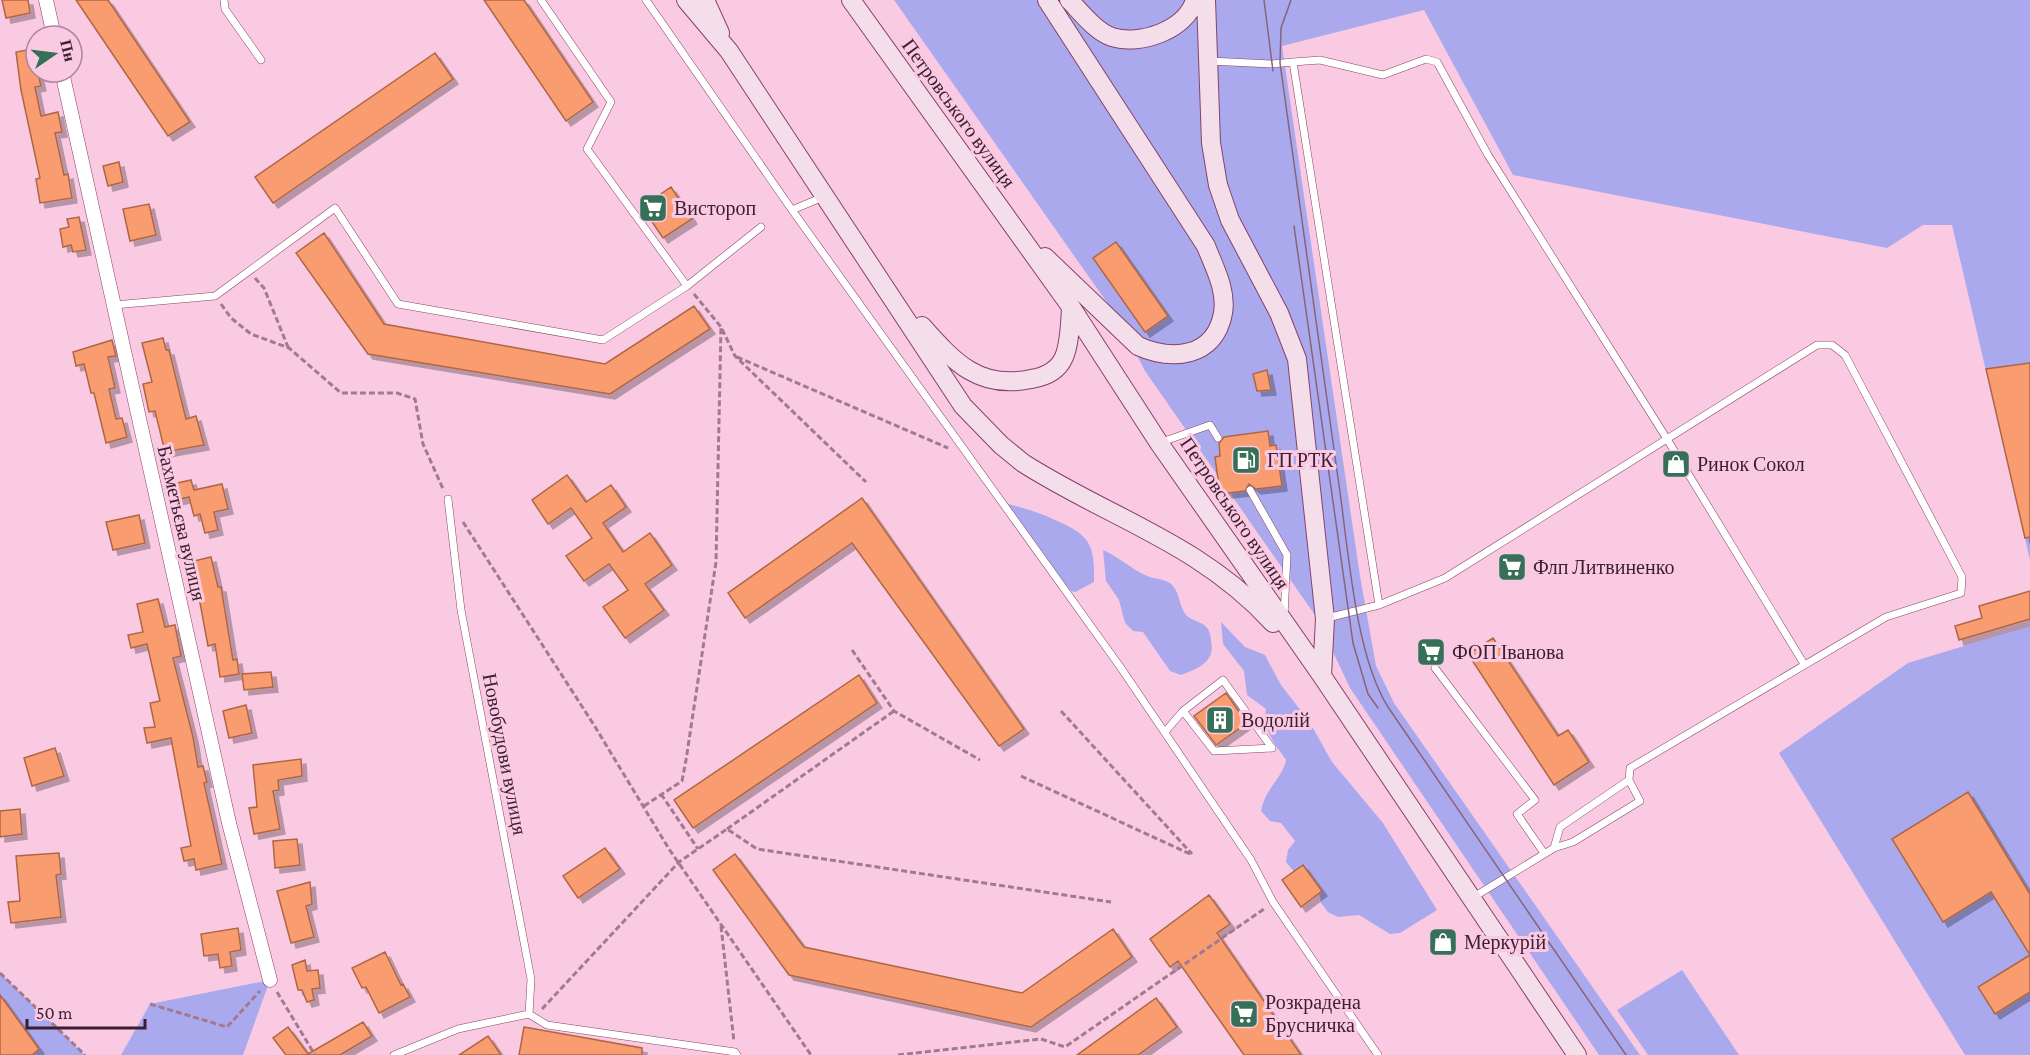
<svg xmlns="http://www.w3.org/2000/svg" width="2030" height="1055" font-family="'Crimson Pro',serif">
  <defs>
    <filter id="shadow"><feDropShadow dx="5" dy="5" stdDeviation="0" flood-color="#0004"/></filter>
  </defs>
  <rect width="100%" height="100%" fill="#facae3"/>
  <!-- green -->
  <path fill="#aba9ee" d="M 894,0 L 2030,0 L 2030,560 L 1952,225 L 1923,225 L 1887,248 L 1513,175 L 1424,10 L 1282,46 L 1360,576 L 1376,666 L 1394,703 L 1640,1055 L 1599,1055 L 1350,688 L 1317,618 L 1145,371 L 1120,321 Z
    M 1004,503 C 1022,507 1037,512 1053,519 C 1089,535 1095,542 1094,582 L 1075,592 L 1063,589 Z
    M 1103,550 C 1119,557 1131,569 1147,576 C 1156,580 1167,578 1173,586 C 1180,594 1179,607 1187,616 C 1193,621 1203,622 1207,628 C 1210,631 1211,638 1211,641 C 1216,662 1197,669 1181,675 L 1170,671 L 1143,632 L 1133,631 L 1125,623 L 1119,600 L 1106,581 Z
    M 1221,622 L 1245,647 L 1265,655 L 1281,685 L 1309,721 L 1332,762 L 1383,823 L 1437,910 L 1400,933 L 1390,934 L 1359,915 L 1338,917 L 1328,912 L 1321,903 L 1319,892 L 1300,879 L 1286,862 L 1288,850 L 1295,841 L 1281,823 L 1270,821 L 1261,811 C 1266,787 1282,779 1286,760 C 1275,743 1262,731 1266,709 L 1247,695 L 1244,671 L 1223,644 Z
    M 2030,626 L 2030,1055 L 1965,1055 L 1779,753 L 1908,663 Z
    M 1682,970 L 1739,1055 L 1648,1055 L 1617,1010 Z
    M 0,973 L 85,1055 L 0,1055 Z
    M 270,980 L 243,1055 L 121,1055 L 150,1004 Z"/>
  <!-- building -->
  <path fill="#f99d71" stroke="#ae6644" stroke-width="1.5" filter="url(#shadow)" d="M 2,0 L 28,0 L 30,13 L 6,18 Z
    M 76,0 L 108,0 L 190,122 L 168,136 Z
    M 484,0 L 524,0 L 593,102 L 566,121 Z
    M 32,49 L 41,86 L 35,87 L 41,116 L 58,112 L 62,132 L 55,133 L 64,175 L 68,174 L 72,198 L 40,203 L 36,179 L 40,178 L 21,90 L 16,52 Z
    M 435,53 L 453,79 L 273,203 L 255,177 Z
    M 119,162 L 123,182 L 108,186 L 103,166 Z
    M 671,187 L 692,219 L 663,238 L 642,207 Z
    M 149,204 L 156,235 L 130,241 L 123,209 Z
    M 79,217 L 86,250 L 73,252 L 71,245 L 63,247 L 60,229 L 69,227 L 67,219 Z
    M 324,233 L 384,324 L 605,364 L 694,306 L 710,329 L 610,394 L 368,354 L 296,253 Z
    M 1116,242 L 1168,316 L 1145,332 L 1093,258 Z
    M 163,338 L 166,350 L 169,350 L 186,419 L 196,416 L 204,445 L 165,452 L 155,411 L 149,412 L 143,384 L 152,382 L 142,343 Z
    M 112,340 L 116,356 L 108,357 L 115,388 L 109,389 L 116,419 L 122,418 L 127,437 L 106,443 L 94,393 L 91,393 L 84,364 L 76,366 L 73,352 Z
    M 2030,363 L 2030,537 L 2025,538 L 1986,369 Z
    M 1267,370 L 1271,390 L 1257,391 L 1253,374 Z
    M 1268,431 L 1270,446 L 1276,445 L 1282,486 L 1256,489 L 1249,484 L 1245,491 L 1220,494 L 1215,457 L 1220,456 L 1219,443 L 1224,437 Z
    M 567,475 L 586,502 L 611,485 L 626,507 L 603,523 L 623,552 L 650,533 L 672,565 L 645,584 L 664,610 L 625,638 L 603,607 L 628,590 L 609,564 L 584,581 L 566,556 L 592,538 L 571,508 L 548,524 L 532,500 Z
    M 191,480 L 194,490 L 222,484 L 228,509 L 214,512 L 218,530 L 205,533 L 200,514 L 194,516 L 189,497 L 172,501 L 168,485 Z
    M 862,498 L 1024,729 L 999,746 L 852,543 L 745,618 L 728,593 Z
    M 139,515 L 145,543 L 113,550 L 106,522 Z
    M 211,557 L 218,587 L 221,587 L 233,660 L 237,659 L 239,674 L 220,677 L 215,644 L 208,646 L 198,592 L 201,591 L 194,561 Z
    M 2030,591 L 2030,619 L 1959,640 L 1955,626 L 1982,618 L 1979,606 Z
    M 158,599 L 165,627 L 175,625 L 181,656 L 173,658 L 193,737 L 198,767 L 203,766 L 207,782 L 204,783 L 222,864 L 196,870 L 194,859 L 184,861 L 181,848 L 191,846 L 171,738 L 147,743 L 144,728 L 155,727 L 150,703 L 160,701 L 147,644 L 131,648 L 128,635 L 143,632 L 137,604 Z
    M 1493,638 L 1558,736 L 1568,730 L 1589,762 L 1554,785 L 1468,654 Z
    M 271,672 L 273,687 L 244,690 L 242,674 Z
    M 859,675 L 877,703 L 693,828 L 674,800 Z
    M 1226,693 L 1247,723 L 1216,745 L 1194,716 Z
    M 246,705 L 252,733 L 229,738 L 223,711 Z
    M 55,748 L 64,776 L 32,786 L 24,758 Z
    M 301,759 L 302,776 L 278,780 L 279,790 L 273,791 L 280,829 L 254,834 L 249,808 L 257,807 L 253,765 Z
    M 1968,792 L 2030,894 L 2030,955 L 1991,892 L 1943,922 L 1892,839 Z
    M 20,809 L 22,834 L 0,837 L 0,811 Z
    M 297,839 L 300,865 L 275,868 L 273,841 Z
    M 605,848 L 620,869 L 578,898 L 563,876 Z
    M 59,853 L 61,874 L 56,875 L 61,917 L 11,923 L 8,902 L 20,901 L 16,856 Z
    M 735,854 L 804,947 L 1022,993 L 1113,929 L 1132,957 L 1031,1027 L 789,975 L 713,870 Z
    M 1303,865 L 1322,891 L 1301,907 L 1282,880 Z
    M 310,882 L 312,904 L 306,906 L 314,937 L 291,943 L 277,891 Z
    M 1209,895 L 1230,924 L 1217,933 L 1301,1055 L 1244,1055 L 1178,961 L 1170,967 L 1150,939 Z
    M 238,928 L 241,950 L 230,952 L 232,966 L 220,968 L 218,954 L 204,956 L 201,934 Z
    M 385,952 L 401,985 L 403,984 L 410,997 L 379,1013 L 366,987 L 362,988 L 352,968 Z
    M 2030,955 L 2030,992 L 1995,1014 L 1978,987 Z
    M 305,960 L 307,971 L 318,970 L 320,988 L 312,989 L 314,1000 L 307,1002 L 302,990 L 298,990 L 292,965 Z
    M 0,995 L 39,1049 L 32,1055 L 0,1055 Z
    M 1156,998 L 1177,1027 L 1138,1055 L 1077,1055 Z
    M 363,1022 L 372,1036 L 340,1055 L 286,1055 L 273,1038 L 288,1027 L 308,1054 Z
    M 524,1027 L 642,1048 L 642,1055 L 519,1055 Z
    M 488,1036 L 501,1055 L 459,1055 Z"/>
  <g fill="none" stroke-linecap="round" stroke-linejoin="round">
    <!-- lane casing -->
    <g stroke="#86426a" stroke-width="8">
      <path id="lane" d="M 224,0 L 225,9 L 261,60
        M 541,0 L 611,102 L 587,149 L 687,286
        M 646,0 L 792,210 L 1121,668 L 1251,860 L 1273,902 L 1378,1055
        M 1209,61 L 1272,64 L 1293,62 L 1379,605 L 1327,618
        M 1293,62 L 1320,60 L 1383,75 L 1426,59 L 1437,62 L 1488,155 L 1667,439 L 1804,664
        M 792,210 L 823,197
        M 114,305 L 215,296 L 335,208 L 398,304 L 603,340 L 687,286 L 761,227
        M 1162,442 L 1210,425 L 1218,438
        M 1250,490 L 1287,555 L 1284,616
        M 448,499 L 461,610 L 531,979 L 529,1014
        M 1379,605 L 1445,578 L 1817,345 L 1832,345 L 1845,355 L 1962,577 L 1961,593 L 1886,617 L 1630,768 L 1629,780
        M 1435,668 L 1535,800 L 1517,814 L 1544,853
        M 1183,711 L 1214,751 L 1272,748
        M 1165,732 L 1183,711 L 1223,680 L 1272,748
        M 1472,898 L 1554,848 L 1573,842 L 1640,801 L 1629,780 L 1560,827 L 1554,848
        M 394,1055 L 458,1029 L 529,1014 L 547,1025 L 735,1052 L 737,1055"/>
    </g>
    <!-- street casing -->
    <g stroke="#86426a" stroke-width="15">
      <path id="street" d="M 46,0 L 54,36
        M 62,72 L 229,823 L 270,980"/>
    </g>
    <!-- secondary casing -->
    <g stroke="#86426a" stroke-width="20">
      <path id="secondary" d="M 686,0 L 729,51 L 963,406 L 1001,445 L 1023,463 C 1111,519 1200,543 1273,623
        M 705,0 L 720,33
        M 851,0 L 1071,307 L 1159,443 L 1322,676 L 1577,1055
        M 1069,0 C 1081,12 1095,31 1112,37 C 1140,46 1186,30 1195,0
        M 1206,0 L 1211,143 L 1218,185 L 1230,220 L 1279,313 L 1297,359 L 1325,619 L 1322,676
        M 1045,257 L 1138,346 C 1172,361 1215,358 1223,313 C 1227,290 1214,267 1206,246 L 1047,0
        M 922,326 C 954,362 979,390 1031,379 C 1044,377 1058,371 1064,357 C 1070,343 1070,323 1071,307"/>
    </g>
    <!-- path -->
    <path stroke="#a27a90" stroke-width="3" stroke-dasharray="6 3" stroke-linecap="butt" d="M 255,278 L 264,288 L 288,347
      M 694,294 L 721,327 L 735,356 L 866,482
      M 221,304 L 231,318 L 251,334 L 289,348 L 341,393 L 397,393 L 415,399 L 423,444 L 444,491
      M 737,357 L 948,448
      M 463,522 L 594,725 L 669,849 L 811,1055
      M 852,650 L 894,711 L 980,760
      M 1061,711 L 1192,854
      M 1021,776 L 1190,854
      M 661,794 L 698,849
      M 644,806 L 682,781 L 686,760 L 716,562 L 721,327
      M 727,829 L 894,711
      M 721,926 L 734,1042
      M 0,973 L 85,1055
      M 277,992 L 315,1055
      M 150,1004 L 227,1027 L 260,991
      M 542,1009 L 679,862 L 727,829 L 757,849 L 1111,902
      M 898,1055 L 1041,1039 L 1065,1047 L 1264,909"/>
    <!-- lane -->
    <use href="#lane" stroke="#fff" stroke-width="7"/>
    <!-- street -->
    <use href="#street" stroke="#fff" stroke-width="14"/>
    <!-- secondary -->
    <use href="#secondary" stroke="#f4deea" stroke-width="18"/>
    <!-- tram -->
    <path stroke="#886377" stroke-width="1.5" d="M 1264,0 L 1273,71
      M 1291,0 L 1281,28 L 1280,63 C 1300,202 1319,340 1338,478 C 1348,543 1354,653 1388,707 L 1626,1055
      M 1294,226 L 1353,643 L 1368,694 L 1378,708"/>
  </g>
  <!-- icons -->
  <defs>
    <g id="supermarket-square" transform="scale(1.5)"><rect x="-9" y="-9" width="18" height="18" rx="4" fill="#367059" stroke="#facae3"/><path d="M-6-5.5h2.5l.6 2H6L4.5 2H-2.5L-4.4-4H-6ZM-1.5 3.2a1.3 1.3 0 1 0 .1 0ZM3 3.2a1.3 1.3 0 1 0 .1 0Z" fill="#fff"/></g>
    <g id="fuel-square" transform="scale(1.5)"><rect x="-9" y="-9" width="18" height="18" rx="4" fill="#367059" stroke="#facae3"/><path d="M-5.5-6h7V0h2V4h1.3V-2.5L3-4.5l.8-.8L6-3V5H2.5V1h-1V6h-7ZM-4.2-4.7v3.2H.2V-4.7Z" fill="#fff"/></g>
    <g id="shop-square" transform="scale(1.5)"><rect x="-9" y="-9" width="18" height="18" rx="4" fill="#367059" stroke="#facae3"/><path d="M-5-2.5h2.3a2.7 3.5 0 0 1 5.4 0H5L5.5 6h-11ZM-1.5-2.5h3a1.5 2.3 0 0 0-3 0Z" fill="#fff"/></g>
    <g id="building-square" transform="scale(1.5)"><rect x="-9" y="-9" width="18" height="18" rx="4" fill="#367059" stroke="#facae3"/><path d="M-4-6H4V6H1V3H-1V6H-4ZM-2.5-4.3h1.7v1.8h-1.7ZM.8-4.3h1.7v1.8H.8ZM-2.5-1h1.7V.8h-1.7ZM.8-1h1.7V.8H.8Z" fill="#fff"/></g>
  </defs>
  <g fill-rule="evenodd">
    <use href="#supermarket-square" x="653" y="208"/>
    <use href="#fuel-square" x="1246" y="460"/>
    <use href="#shop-square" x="1676" y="464"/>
    <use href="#supermarket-square" x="1512" y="567"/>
    <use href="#supermarket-square" x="1431" y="652"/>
    <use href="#building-square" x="1220" y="720"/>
    <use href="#shop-square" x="1443" y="942"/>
    <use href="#supermarket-square" x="1244" y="1014"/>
  </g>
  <g text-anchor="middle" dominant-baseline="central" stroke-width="6" stroke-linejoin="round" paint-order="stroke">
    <!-- street labels -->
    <g font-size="20" fill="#3b1e2f" stroke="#facae3">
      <text transform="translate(959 113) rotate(54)">Петровського вулиця</text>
      <text transform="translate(1235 513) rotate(56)">Петровського вулиця</text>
      <text transform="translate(182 523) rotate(77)">Бахметьєва вулиця</text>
      <text transform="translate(505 754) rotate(79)">Новобудови вулиця</text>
    </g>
    <!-- poi labels -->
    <g font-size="20" fill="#3b1e2f" stroke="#facae3" text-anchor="start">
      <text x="674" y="208">Вистороп</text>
      <text x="1267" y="460">ГП РТК</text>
      <text x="1697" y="464">Ринок Сокол</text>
      <text x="1533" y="567">Флп Литвиненко</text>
      <text x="1452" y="652">ФОП Іванова</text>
      <text x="1241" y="720">Водолій</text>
      <text x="1464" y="942">Меркурій</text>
      <text x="1265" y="1002">Розкрадена<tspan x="1265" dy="23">Брусничка</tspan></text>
    </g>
  </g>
  <!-- north arrow -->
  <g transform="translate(54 54) rotate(76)"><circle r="28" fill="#facae3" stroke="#ae859b" stroke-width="1.5"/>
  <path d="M0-4.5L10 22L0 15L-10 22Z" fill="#367059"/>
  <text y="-9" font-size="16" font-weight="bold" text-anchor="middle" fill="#3b1e2f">Пн</text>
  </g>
  <!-- scale -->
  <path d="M27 1019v9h118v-9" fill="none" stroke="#3b1e2f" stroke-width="3"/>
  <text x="36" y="1019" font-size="18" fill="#3b1e2f" stroke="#facae3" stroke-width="4.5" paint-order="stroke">50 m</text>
</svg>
